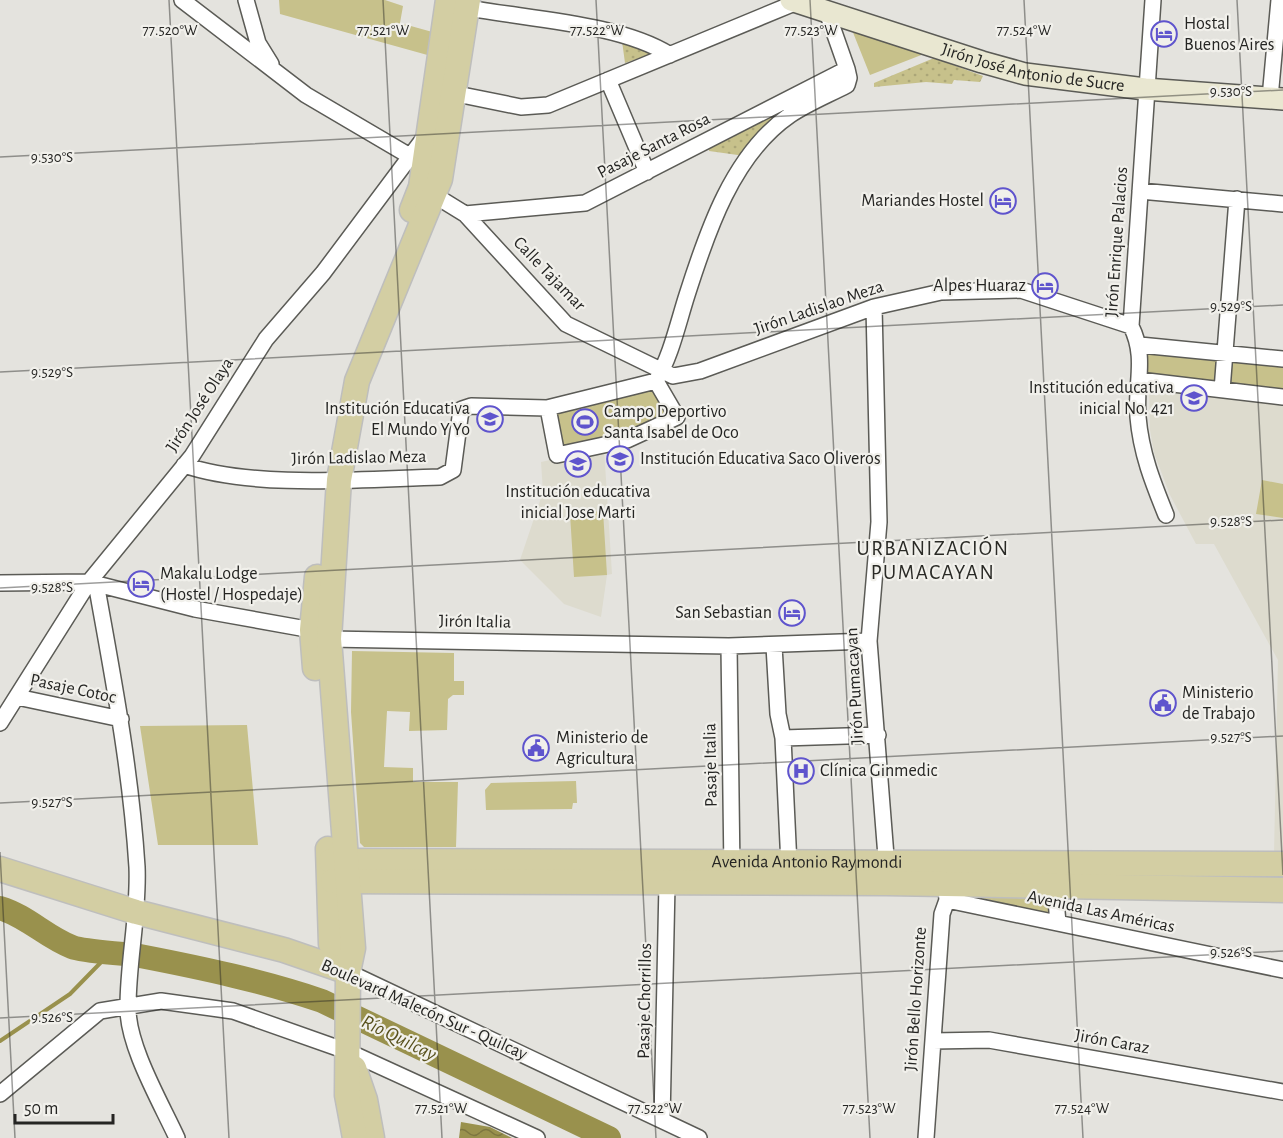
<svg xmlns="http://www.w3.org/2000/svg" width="1283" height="1138" font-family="'Alegreya Sans',sans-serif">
  <defs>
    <pattern id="garden-dots" width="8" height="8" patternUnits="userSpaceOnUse" patternTransform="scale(1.5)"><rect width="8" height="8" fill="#c7c18b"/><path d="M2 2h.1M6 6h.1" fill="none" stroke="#aba678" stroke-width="1.8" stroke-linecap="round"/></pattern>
    <pattern id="water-waves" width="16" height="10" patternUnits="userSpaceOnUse" patternTransform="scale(1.5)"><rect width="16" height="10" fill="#99914d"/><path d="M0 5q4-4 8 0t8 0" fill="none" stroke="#7d7640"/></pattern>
  </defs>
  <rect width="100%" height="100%" fill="#e4e3de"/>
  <!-- built -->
  <path fill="#dddbce" d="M 1149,387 L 1283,402 L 1283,854 L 1274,854 L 1278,660 L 1214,544 L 1196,544 L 1170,495 L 1154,453 L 1150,430 Z
    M 604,448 L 612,574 L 607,575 L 601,617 L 564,604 L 520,560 L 543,492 L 541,462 Z"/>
  <!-- green -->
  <path fill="#c7c18b" d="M 279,0 L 385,0 L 403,6 L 400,23 L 436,33 L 431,56 L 280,14 Z
    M 850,25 L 929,52 L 870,75 Z
    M 1144,349 L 1221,358 L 1220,385 L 1141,379 Z
    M 1231,361 L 1283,366 L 1283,390 L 1228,385 Z
    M 654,388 L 667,418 L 615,440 L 614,435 L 561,448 L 552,413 Z
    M 1262,480 L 1283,484 L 1283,518 L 1256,514 Z
    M 603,511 L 607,575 L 574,577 L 570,514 Z
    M 352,651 L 454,653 L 454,681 L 464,681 L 464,695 L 453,695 L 448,699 L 447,730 L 409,731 L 410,712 L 387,711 L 384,767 L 413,768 L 413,782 L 458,782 L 456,847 L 364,847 L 360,843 L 351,712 Z
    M 247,725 L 258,845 L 158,845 L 140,726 Z
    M 576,781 L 577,803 L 573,803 L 572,809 L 486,810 L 485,790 L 491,783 Z
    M 1050,890 L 1050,914 L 960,893 Z"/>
  <!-- garden -->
  <path fill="url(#garden-dots)" d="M 622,41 L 652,52 L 651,54 L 625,63 Z
    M 934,58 L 983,76 L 980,82 L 954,80 L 952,84 L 926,82 L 874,87 L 874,83 Z
    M 774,114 L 776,119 L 745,156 L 709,151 L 709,148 Z"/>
  <!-- water -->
  <path fill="url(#water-waves)" d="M 461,1122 L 490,1127 L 512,1138 L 459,1138 Z"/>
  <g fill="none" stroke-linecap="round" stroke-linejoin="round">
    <!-- stream -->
    <path stroke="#99914d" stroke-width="4" d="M 0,1041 L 70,994 L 112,951"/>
    <!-- river -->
    <path stroke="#99914d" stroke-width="24" d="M 0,908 C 27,916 46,937 72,947 C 85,952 123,953 140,956 C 202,968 263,981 322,1001 L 609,1138"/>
    <!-- minor casing -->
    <g stroke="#5b5b56" stroke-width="18">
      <path id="minor" d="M 182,0 L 306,95 L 408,155
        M 246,0 L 258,43 L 271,64
        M 1153,0 L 1131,326 C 1147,358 1135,383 1138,417 C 1141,453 1153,483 1166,515
        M 458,6 C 521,19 618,22 670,55
        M 608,80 L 647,172
        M 447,92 L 521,107 L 548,105 L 797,2
        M 1270,98 L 1279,0
        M 426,190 L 465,214 L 566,324 L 673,376 L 700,371 L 874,307 L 941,292 L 1021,290 L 1131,326
        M 1140,191 L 1283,204
        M 465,214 L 585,203 L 847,69
        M 874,307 L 879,522 L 869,641 L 887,869
        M 1140,345 L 1283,359
        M 1139,380 L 1283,397
        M 1222,390 L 1237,199
        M 548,408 L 557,455 L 627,440 L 677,417 L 656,381 C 671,356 678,323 687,295 C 707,232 733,154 790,115 C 808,103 828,95 847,85 L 849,78 L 847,69 L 827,12
        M 184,465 C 254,489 365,479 440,477 L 453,470 L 460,417 L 462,409 L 471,406 L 547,408 L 656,381
        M 0,583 L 89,582 L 195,609 L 312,630 L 329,639 L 729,646 L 869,641
        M 96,583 C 113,677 131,771 137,867 C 139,914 128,960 128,1007 C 127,1045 161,1103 177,1138
        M 729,646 L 732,871
        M 774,646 L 778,714 L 783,738 L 789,865
        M 17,697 L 121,719
        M 0,723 L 89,582 L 192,456 L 266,339 L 323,273 L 427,134
        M 783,738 L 878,735
        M 945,877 L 947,900 L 1283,970
        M 1054,878 L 1058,923
        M 348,972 L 699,1138
        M 933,1041 L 989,1040 L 1283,1092
        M 0,1094 L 100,1011 L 161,1001 L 233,1011 L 349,1052 L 537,1138
        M 662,1120 L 667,884
        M 926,1138 L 942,914 L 947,900"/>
    </g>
    <!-- secondary casing -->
    <g stroke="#5b5b56" stroke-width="24">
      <g id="secondary">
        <path id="s1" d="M 791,0 L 982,62 L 1025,74 L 1145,89 L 1283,99"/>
      </g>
    </g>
    <!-- primary casing -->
    <g stroke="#bebebd" stroke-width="27">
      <g id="primary">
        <path d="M 412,210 L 421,187 L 448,0"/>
        <path d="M 315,668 L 312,630 L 317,577"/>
        <path d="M 328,849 L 331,944 L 337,958 L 348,972"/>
        <path id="s2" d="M 331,861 L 1283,864"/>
        <path d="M 0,869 L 136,912 L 284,950 L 348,972"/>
        <path d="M 333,881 L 887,883 L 1283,890"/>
        <path d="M 354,1068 L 365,1100 L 372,1138"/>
        <path d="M 355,1138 L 347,1095 L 348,972 L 353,948 L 329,639 L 339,480 L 357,381 L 440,179 L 468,0"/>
      </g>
    </g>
    <!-- minor -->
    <use href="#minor" stroke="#fff" stroke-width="15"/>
    <!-- secondary -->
    <use href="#secondary" stroke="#e9e7d1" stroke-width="21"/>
    <!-- primary -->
    <use href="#primary" stroke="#d3cea3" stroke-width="24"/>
  </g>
  <!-- ticks -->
  <path fill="none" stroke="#252523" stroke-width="1.5" stroke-opacity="0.45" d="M 169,0 L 229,1138M 383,0 L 442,1138M 596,0 L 656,1138M 810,0 L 870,1138M 1024,0 L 1083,1138M 1237,0 L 1283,875M 0,157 L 1283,90M 0,372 L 1283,305M 0,588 L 1283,520M 0,803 L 1283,736M 0,852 L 15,1138M 0,1018 L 1283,951"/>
  <!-- icons -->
  <defs>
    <g id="hotel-ring" transform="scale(1.35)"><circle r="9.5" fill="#f1f0eb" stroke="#5f54cd" stroke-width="1.5"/><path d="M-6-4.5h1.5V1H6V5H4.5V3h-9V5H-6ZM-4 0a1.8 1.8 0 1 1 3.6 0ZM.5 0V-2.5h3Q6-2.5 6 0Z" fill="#5f54cd"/></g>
    <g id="school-ring" transform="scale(1.35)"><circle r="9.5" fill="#f1f0eb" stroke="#5f54cd" stroke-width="1.5"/><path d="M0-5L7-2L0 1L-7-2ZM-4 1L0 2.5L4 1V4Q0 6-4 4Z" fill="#5f54cd"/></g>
    <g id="stadium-ring" transform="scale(1.35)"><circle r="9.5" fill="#f1f0eb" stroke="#5f54cd" stroke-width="1.5"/><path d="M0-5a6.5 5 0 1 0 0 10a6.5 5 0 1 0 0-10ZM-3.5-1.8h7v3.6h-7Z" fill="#5f54cd"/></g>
    <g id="civic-ring" transform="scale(1.35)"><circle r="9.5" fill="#f1f0eb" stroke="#5f54cd" stroke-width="1.5"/><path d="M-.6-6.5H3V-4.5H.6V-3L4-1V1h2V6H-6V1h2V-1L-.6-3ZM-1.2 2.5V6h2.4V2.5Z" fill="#5f54cd"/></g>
    <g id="hospital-ring" transform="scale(1.35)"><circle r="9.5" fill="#f1f0eb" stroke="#5f54cd" stroke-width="1.5"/><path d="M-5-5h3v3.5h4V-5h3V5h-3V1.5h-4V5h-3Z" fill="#5f54cd"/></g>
  </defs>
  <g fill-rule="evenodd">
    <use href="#hotel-ring" x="1164" y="34"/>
    <use href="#hotel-ring" x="1003" y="201"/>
    <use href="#hotel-ring" x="1045" y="286"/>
    <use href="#school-ring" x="1194" y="398"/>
    <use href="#school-ring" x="490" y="419"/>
    <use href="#stadium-ring" x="585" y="422"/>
    <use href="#school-ring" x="620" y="459"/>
    <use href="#school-ring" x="578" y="464"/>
    <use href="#hotel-ring" x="141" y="584"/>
    <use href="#hotel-ring" x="792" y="613"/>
    <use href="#civic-ring" x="1163" y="703"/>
    <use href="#civic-ring" x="536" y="748"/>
    <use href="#hospital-ring" x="801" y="771"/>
  </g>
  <g text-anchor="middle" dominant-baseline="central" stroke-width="4.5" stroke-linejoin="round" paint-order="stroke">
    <!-- poi labels -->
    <g font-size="18" fill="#252523" stroke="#f1f0eb" text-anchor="start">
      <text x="1184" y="24">Hostal<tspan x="1184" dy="21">Buenos Aires</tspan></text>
      <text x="984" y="201" text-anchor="end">Mariandes Hostel</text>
      <text x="1026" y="286" text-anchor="end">Alpes Huaraz</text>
      <text x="1174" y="388" text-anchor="end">Institución educativa<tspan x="1174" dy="21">inicial No. 421</tspan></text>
      <text x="470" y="409" text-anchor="end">Institución Educativa<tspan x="470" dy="21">El Mundo Y Yo</tspan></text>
      <text x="604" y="412">Campo Deportivo<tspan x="604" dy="21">Santa Isabel de Oco</tspan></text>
      <text x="640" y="459">Institución Educativa Saco Oliveros</text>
      <text x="578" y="492" text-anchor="middle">Institución educativa<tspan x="578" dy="21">inicial Jose Marti</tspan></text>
      <text x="160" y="574">Makalu Lodge<tspan x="160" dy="21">(Hostel / Hospedaje)</tspan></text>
      <text x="772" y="613" text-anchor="end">San Sebastian</text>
      <text x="1182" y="693">Ministerio<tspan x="1182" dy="21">de Trabajo</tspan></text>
      <text x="556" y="738">Ministerio de<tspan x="556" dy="21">Agricultura</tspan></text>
      <text x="820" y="771">Clínica Ginmedic</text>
    </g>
    <!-- street labels -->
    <g font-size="18" fill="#252523" stroke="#f1f0eb">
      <text stroke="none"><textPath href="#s1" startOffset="252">Jirón José Antonio de Sucre</textPath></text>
      <text transform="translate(654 146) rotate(-27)">Pasaje Santa Rosa</text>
      <text transform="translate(1117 242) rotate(-86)">Jirón Enrique Palacios</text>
      <text transform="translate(549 274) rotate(46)">Calle Tajamar</text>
      <text transform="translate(819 308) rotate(-19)">Jirón Ladislao Meza</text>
      <text transform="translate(200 405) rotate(-57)">Jirón José Olaya</text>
      <text transform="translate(359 458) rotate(-1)">Jirón Ladislao Meza</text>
      <text transform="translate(475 622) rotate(1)">Jirón Italia</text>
      <text transform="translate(855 686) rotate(-93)">Jirón Pumacayan</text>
      <text transform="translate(73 689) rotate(12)">Pasaje Cotoc</text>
      <text transform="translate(711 765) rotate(-91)">Pasaje Italia</text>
      <text stroke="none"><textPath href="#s2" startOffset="476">Avenida Antonio Raymondi</textPath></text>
      <text transform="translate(1101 912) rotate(12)">Avenida Las Américas</text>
      <text transform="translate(916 999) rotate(-86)">Jirón Bello Horizonte</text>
      <text transform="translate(645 1001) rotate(-89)">Pasaje Chorrillos</text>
      <text transform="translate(424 1010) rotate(24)">Boulevard Malecón Sur - Quilcay</text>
      <text transform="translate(1112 1042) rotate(10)">Jirón Caraz</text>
    </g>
    <!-- water labels -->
    <g font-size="20" font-style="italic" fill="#58511d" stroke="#f1f0eb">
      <text transform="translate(399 1038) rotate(26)">Río Quilcay</text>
    </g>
    <!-- quarter labels -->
    <g font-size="21" letter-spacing="1.5" fill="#2a2a26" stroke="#f1f0eb">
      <text x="933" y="548">URBANIZACIÓN<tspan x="933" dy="24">PUMACAYAN</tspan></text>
    </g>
  </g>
  <g font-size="15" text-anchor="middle" fill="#252523" stroke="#f1f0eb" stroke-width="4.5" stroke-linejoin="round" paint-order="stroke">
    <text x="170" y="35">77.520°W</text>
    <text x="383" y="35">77.521°W</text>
    <text x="597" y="35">77.522°W</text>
    <text x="811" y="35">77.523°W</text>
    <text x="1024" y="35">77.524°W</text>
    <text x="1231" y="96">9.530°S</text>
    <text x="52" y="162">9.530°S</text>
    <text x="1231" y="311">9.529°S</text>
    <text x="52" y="377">9.529°S</text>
    <text x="1231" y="526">9.528°S</text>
    <text x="52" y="592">9.528°S</text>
    <text x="1231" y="742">9.527°S</text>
    <text x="52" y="807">9.527°S</text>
    <text x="1231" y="957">9.526°S</text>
    <text x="52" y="1022">9.526°S</text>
    <text x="441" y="1113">77.521°W</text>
    <text x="655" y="1113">77.522°W</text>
    <text x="869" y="1113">77.523°W</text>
    <text x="1082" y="1113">77.524°W</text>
  </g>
  <!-- scale -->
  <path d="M15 1114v9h98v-9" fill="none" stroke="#252523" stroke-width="3"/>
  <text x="24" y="1114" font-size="18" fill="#252523" stroke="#f1f0eb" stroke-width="4.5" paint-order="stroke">50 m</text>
</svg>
